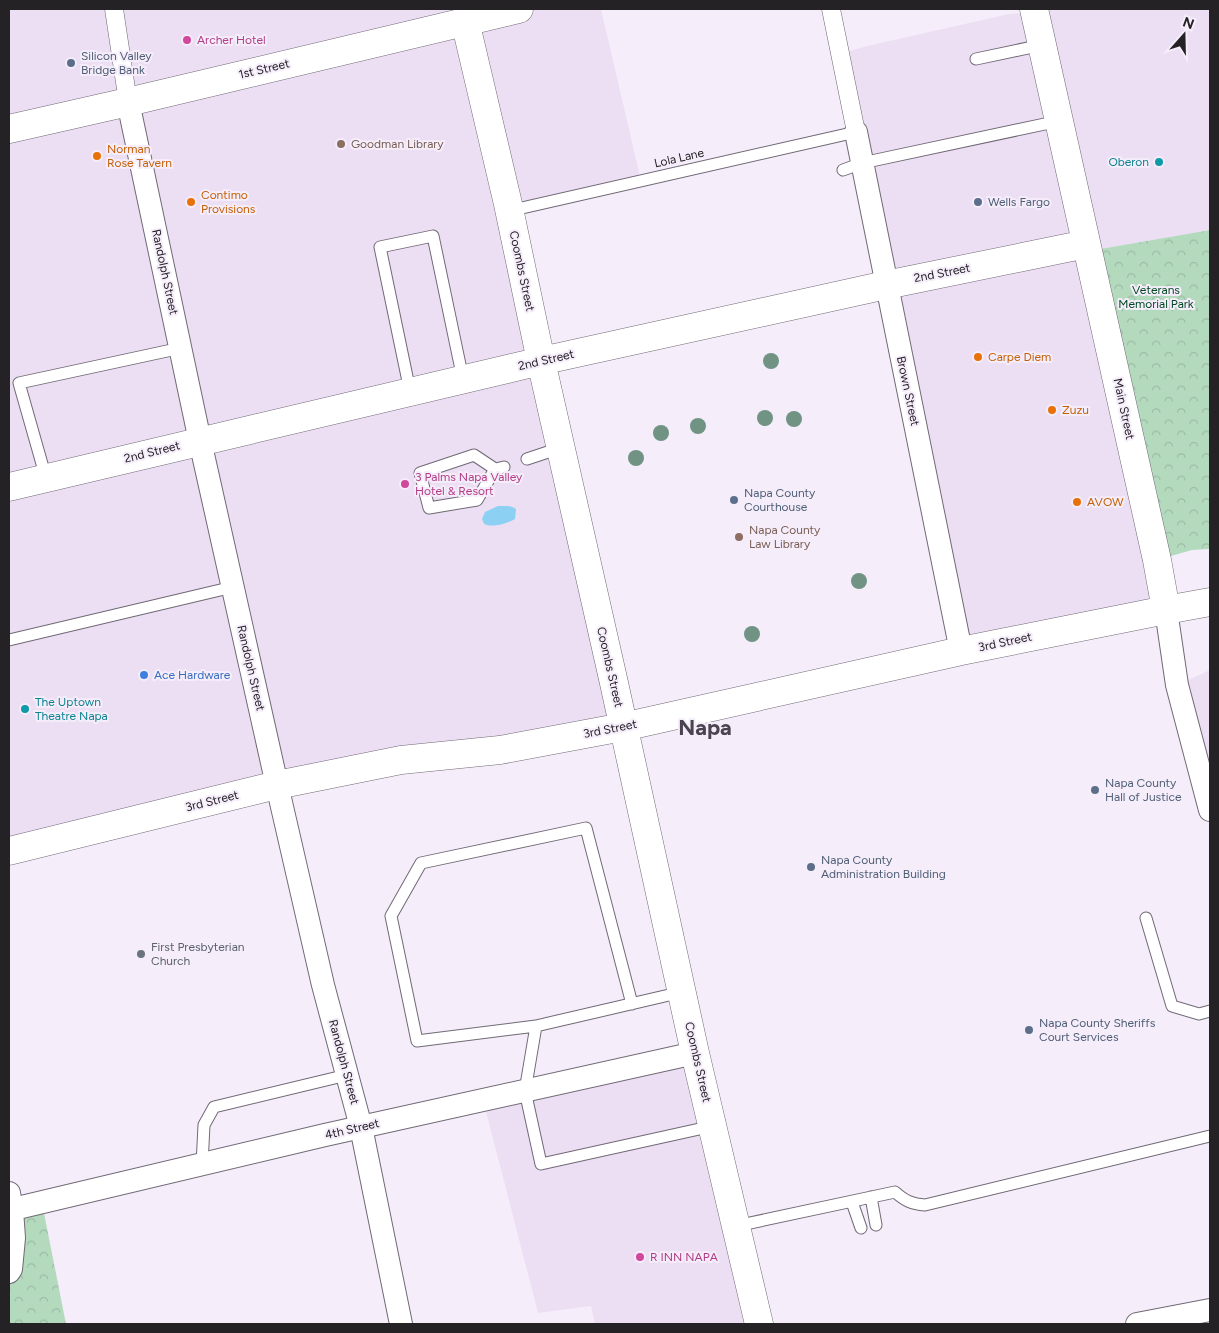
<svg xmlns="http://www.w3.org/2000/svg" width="1219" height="1333" font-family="Figtree,sans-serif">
  <defs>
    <pattern id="forest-crowns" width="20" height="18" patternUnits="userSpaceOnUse" patternTransform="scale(1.25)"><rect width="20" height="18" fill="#b4dabe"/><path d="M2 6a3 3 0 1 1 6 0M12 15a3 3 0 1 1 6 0" fill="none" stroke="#9bbba3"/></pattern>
  </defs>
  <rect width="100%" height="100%" fill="#f6edfb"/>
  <!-- built -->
  <path fill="#ecdff4" d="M 9,9 L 601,9 L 639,172 L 640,181 L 509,211 L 623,727 L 9,851 Z
    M 1034,9 L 1210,9 L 1210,230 L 1090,251 L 1166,610 L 961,651 L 840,54 L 867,46 L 1009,14 L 1035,12 Z
    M 1210,670 L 1210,815 L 1177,685 Z
    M 695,1053 L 759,1324 L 595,1324 L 591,1306 L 538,1313 L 483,1100 Z"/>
  <!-- forest -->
  <path fill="url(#forest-crowns)" d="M 1210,230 L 1210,549 L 1192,550 L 1157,560 L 1089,251 Z
    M 42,1203 L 66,1324 L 9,1324 L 9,1272 L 12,1210 Z"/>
  <!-- water -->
  <path fill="#8cd0f3" d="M 498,506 C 504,506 510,505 516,509 L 515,519 C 508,523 495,527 487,525 C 483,524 484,523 482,519 L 485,512 Z"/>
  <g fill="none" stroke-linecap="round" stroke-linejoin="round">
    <!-- service casing -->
    <g stroke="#716975" stroke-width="13">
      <path id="service" d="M 976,59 L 1042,45
        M 843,170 L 862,163 L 1059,121
        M 509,211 L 856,132
        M 410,391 L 380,247 L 433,236 L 463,379
        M 527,459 L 560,448
        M 495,469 L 474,455 L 420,473 L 429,508 L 477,500 L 495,469 L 504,467
        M 46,478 L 19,383 L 181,348
        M 9,640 L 233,587
        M 1146,918 L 1172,1006 L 1199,1014 L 1210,1011
        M 682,992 L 536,1026 L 525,1091 L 541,1164 L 713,1126
        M 536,1026 L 417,1041 L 391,916 L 421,863 L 586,828 L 632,1004
        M 202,1165 L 204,1125 L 214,1107 L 347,1075
        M 871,1197 L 876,1225
        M 852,1202 L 861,1228
        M 736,1226 L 895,1192 C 905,1201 912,1204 925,1205 L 1210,1136"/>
    </g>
    <!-- pedestrian casing -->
    <g stroke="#716975" stroke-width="19">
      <path id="pedestrian" d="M 114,9 L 128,102
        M 831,9 L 856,132"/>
    </g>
    <!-- minor casing -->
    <g stroke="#716975" stroke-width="24">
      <path id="minor" d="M 128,102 L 200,441 L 277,785 L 323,985 L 361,1127 L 401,1324
        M 856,132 L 961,651
        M 1166,610 L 1177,685 L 1210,810
        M 9,1193 L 12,1210 L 14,1238 L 11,1269 L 9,1272
        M 9,1210 L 325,1135 L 695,1053
        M 1137,1324 L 1210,1310"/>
    </g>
    <!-- tertiary casing -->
    <g stroke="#716975" stroke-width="29">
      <path id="tertiary" d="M 1034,9 L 1157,560 L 1166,610
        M 465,21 L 508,204 L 541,361 L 614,683 L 695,1053 L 759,1324
        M 9,487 L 541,361 L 886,285 L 1086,244
        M 9,851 L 277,785 L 401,760 L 500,750 L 623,727 L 961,651 L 1166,610 L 1210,602"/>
    </g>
    <!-- secondary casing -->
    <g stroke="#716975" stroke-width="29">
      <path id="secondary" d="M 9,129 L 128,102 L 519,9"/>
    </g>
    <!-- service -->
    <use href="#service" stroke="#fff" stroke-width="11"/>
    <!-- pedestrian -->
    <use href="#pedestrian" stroke="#fff" stroke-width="18"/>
    <!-- minor -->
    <use href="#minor" stroke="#fff" stroke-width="22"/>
    <!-- tertiary -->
    <use href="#tertiary" stroke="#fff" stroke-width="28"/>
    <!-- secondary -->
    <use href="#secondary" stroke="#fff" stroke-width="28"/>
  </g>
  <!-- trees -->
  <g fill="#709384">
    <circle cx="771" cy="361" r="8"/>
    <circle cx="765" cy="418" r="8"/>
    <circle cx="794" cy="419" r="8"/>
    <circle cx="698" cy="426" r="8"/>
    <circle cx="661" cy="433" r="8"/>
    <circle cx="636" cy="458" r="8"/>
    <circle cx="859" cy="581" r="8"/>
    <circle cx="752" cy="634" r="8"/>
  </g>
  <!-- markers -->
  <g fill="#d1479c" stroke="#f6edfb" stroke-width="2">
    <circle cx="187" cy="40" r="5"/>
    <circle cx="405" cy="484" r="5"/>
    <circle cx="640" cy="1257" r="5"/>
  </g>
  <g fill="#5c6f8a" stroke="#f6edfb" stroke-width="2">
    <circle cx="71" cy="63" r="5"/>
    <circle cx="978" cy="202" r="5"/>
    <circle cx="734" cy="500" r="5"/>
    <circle cx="1095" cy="790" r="5"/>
    <circle cx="811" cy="867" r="5"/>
    <circle cx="1029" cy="1030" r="5"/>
  </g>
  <g fill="#8d6e63" stroke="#f6edfb" stroke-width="2">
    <circle cx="341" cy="144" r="5"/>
    <circle cx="739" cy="537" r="5"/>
  </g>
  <g fill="#e8710a" stroke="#f6edfb" stroke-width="2">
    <circle cx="97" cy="156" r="5"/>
    <circle cx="191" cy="202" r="5"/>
    <circle cx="978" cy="357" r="5"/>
    <circle cx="1052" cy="410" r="5"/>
    <circle cx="1077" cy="502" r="5"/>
  </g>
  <g fill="#0f9aa8" stroke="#f6edfb" stroke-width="2">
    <circle cx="1159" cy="162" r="5"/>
    <circle cx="25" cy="709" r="5"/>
  </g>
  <circle fill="#3f7fe0" stroke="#f6edfb" stroke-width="2" cx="144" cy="675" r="5"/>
  <circle fill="#6b7280" stroke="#f6edfb" stroke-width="2" cx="141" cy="954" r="5"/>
  <g text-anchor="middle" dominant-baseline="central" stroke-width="4" stroke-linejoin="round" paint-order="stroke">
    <!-- hotel labels -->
    <g font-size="12" fill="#b23c85" stroke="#f6edfb" text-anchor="start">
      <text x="197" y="40">Archer Hotel</text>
      <text x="415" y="477">3 Palms Napa Valley<tspan x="415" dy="14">Hotel &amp; Resort</tspan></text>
      <text x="650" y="1257">R INN NAPA</text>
    </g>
    <!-- service labels -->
    <g font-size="12" fill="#4e5e75" stroke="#f6edfb" text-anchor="start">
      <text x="81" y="56">Silicon Valley<tspan x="81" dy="14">Bridge Bank</tspan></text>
      <text x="988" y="202">Wells Fargo</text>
      <text x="744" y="493">Napa County<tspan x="744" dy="14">Courthouse</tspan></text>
      <text x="1105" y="783">Napa County<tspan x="1105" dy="14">Hall of Justice</tspan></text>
      <text x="821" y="860">Napa County<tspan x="821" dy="14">Administration Building</tspan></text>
      <text x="1039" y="1023">Napa County Sheriffs<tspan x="1039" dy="14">Court Services</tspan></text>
    </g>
    <!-- street labels -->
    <g font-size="12" fill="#252226" stroke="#f6edfb">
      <text transform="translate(264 69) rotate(-13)">1st Street</text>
      <text transform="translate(679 158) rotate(-13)">Lola Lane</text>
      <text transform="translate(522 271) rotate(78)">Coombs Street</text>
      <text transform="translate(165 272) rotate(78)">Randolph Street</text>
      <text transform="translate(942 273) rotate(-11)">2nd Street</text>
      <text transform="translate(546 360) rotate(-13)">2nd Street</text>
      <text transform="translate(908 391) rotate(78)">Brown Street</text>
      <text transform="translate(1124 409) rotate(78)">Main Street</text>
      <text transform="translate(152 452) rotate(-14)">2nd Street</text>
      <text transform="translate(1005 642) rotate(-12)">3rd Street</text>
      <text transform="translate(610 667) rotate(77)">Coombs Street</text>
      <text transform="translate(251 668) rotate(77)">Randolph Street</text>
      <text transform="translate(610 729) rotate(-11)">3rd Street</text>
      <text transform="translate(212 801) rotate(-14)">3rd Street</text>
      <text transform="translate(344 1062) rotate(75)">Randolph Street</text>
      <text transform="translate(698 1062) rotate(77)">Coombs Street</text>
      <text transform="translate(352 1129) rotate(-13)">4th Street</text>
    </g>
    <!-- education labels -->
    <g font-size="12" fill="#785e54" stroke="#f6edfb" text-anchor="start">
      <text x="351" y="144">Goodman Library</text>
      <text x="749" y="530">Napa County<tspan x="749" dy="14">Law Library</tspan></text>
    </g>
    <!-- food labels -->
    <g font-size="12" fill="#c56008" stroke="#f6edfb" text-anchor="start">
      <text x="107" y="149">Norman<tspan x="107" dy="14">Rose Tavern</tspan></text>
      <text x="201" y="195">Contimo<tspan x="201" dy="14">Provisions</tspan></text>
      <text x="988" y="357">Carpe Diem</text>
      <text x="1062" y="410">Zuzu</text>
      <text x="1087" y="502">AVOW</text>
    </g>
    <!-- culture labels -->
    <g font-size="12" fill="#0d838f" stroke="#f6edfb" text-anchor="end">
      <text x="1149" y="162">Oberon</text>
      <text x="35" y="702" text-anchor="start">The Uptown<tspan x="35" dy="14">Theatre Napa</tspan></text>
    </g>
    <!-- park labels -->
    <g font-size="12" fill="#024923" stroke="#f6edfb">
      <text x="1156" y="290">Veterans<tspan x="1156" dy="14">Memorial Park</tspan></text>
    </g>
    <!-- shop labels -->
    <g font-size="12" fill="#366cbe" stroke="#f6edfb" text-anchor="start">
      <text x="154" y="675">Ace Hardware</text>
    </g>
    <!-- worship labels -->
    <g font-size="12" fill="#5b616d" stroke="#f6edfb" text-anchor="start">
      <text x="151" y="947">First Presbyterian<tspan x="151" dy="14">Church</tspan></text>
    </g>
    <!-- town labels -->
    <g font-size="22" font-weight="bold" fill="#4b4450" stroke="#f6edfb">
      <text x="705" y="727">Napa</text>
    </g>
  </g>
  <!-- border -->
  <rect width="1219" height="1333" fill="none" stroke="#252226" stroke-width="20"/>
  <!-- north arrow -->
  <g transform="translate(1184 35) rotate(20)" stroke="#f6edfb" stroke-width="4" paint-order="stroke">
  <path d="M0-4L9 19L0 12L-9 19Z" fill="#252226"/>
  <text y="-8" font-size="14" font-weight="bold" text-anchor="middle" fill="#252226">N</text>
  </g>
</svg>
